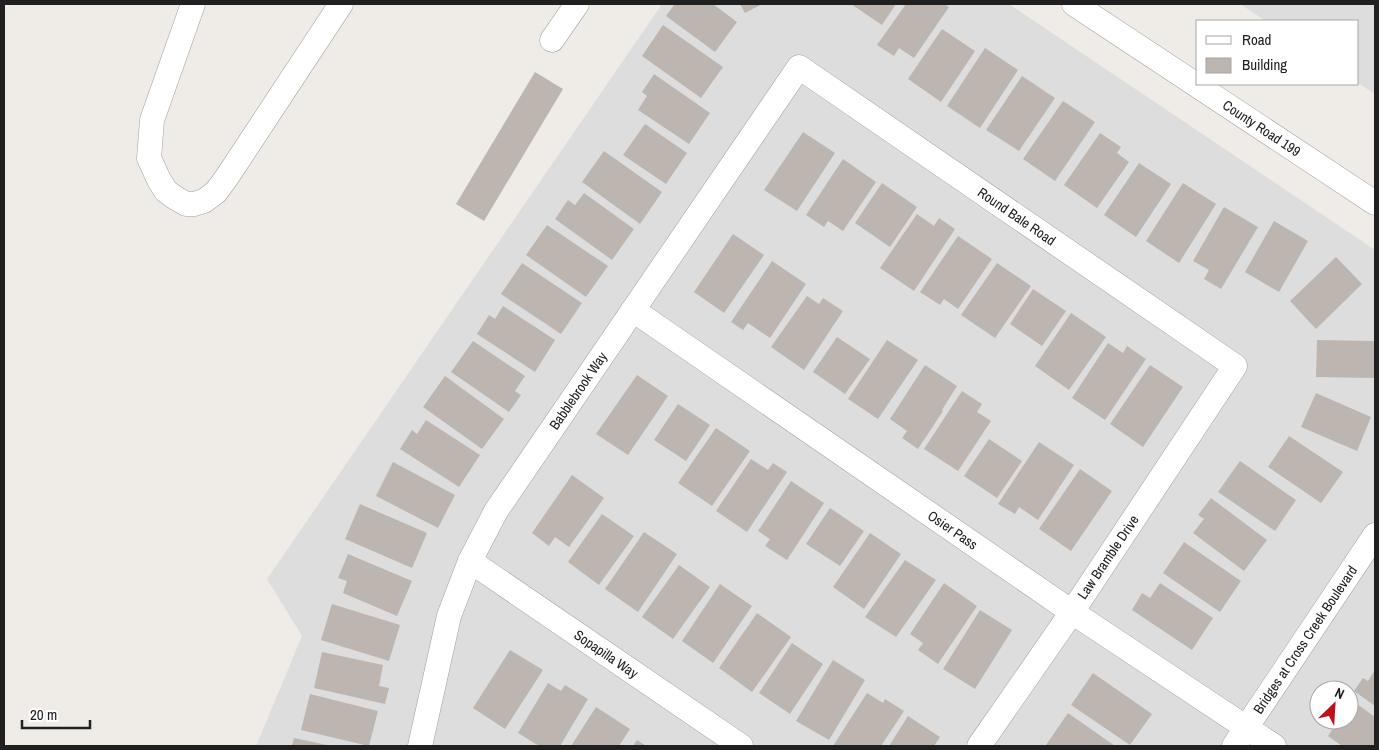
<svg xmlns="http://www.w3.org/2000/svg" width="1379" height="750" font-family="'Archivo Narrow',sans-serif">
  <rect width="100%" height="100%" fill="#efece7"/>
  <!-- residential -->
  <path fill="#dedddd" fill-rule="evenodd" d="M 662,4 L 1009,4 L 1375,250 L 1375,746 L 256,746 L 302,636 L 267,579 ZM 1319,690 L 1349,690 L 1349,720 L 1319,720 Z
    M 1240,4 L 1375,4 L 1375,94 L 1358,83 L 1358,21 L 1266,21 Z"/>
  <!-- building -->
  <path fill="#bdb5b0" d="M 672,4 L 713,4 L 737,22 L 715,52 L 666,16 L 674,5 Z
    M 740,4 L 762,4 L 745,13 Z
    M 851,4 L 896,4 L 882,25 Z
    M 906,4 L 944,4 L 949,7 L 914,58 L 899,48 L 894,56 L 877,45 Z
    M 663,25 L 723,67 L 701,98 L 642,56 Z
    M 942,29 L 975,51 L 941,102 L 908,79 Z
    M 985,48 L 1018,70 L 980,128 L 947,106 Z
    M 535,72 L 563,89 L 484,221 L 456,204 Z
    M 654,74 L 710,113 L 689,144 L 638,110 L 647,96 L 642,92 Z
    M 1022,76 L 1055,98 L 1019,151 L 986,130 Z
    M 1063,101 L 1095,122 L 1055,181 L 1023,159 Z
    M 645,124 L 687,153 L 666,184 L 623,155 Z
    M 803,132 L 835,153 L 797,211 L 764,190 Z
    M 1100,133 L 1121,147 L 1117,153 L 1129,162 L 1097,208 L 1064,185 Z
    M 604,151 L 662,192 L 640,224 L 582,182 Z
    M 843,159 L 876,182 L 843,231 L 828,221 L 824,227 L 806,215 Z
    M 1139,163 L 1171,184 L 1136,237 L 1104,215 Z
    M 882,183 L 917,207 L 890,247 L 855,223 Z
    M 1183,183 L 1216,204 L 1179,263 L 1146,241 Z
    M 584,193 L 634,229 L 612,260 L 555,219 L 568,200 L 575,205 Z
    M 1224,207 L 1258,227 L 1221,289 L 1204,279 L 1209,270 L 1193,261 Z
    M 917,214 L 934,226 L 939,218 L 955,229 L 914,291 L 880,268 Z
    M 1274,221 L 1308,241 L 1279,292 L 1245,272 Z
    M 547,225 L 608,266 L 586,297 L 526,255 Z
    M 733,234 L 764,255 L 724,313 L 694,292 Z
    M 958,236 L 992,259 L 958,309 L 944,299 L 940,305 L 920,292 Z
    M 1336,257 L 1362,284 L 1316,329 L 1290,301 Z
    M 772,261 L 806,284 L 770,338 L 748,323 L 743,330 L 731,322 Z
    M 522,263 L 582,303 L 561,334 L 501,294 Z
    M 997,263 L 1031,286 L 995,338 L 961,315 Z
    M 1033,289 L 1066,311 L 1042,346 L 1010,324 Z
    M 807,296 L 819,304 L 823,298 L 843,311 L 804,370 L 771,347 Z
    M 503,306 L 555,340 L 535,372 L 477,334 L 489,315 L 495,319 Z
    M 1071,313 L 1106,337 L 1069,390 L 1035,366 Z
    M 837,337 L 870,359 L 845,394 L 813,372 Z
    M 887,340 L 918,360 L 878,419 L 848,399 Z
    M 1317,340 L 1375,341 L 1375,378 L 1316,377 Z
    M 473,341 L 525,376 L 515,391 L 521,395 L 509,412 L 451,372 Z
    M 1108,343 L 1123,353 L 1127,346 L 1146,359 L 1105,420 L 1072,398 Z
    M 925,365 L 957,386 L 942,410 L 943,411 L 918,449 L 902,438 L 907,431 L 890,419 Z
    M 1150,365 L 1183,387 L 1143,447 L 1110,424 Z
    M 637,375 L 668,396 L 628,455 L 596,434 Z
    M 445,376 L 504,419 L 482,449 L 423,407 Z
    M 962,391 L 982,404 L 977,412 L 991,421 L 958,471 L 924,449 Z
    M 1316,393 L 1371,417 L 1357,451 L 1301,427 Z
    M 678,404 L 710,425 L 686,461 L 654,440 Z
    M 426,420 L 480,455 L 459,487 L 400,449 L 412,430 L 417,434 Z
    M 716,428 L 750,451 L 712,506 L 678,483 Z
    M 1289,436 L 1343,472 L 1321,503 L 1268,467 Z
    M 989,439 L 1022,461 L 997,498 L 964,476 Z
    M 1039,442 L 1074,465 L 1038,520 L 1019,507 L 1015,514 L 998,504 Z
    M 751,459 L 768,470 L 773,463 L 787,472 L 747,532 L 716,511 Z
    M 1240,461 L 1296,500 L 1275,531 L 1218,492 Z
    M 393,462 L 455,495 L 438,528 L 376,496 Z
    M 1080,469 L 1112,491 L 1071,551 L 1039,529 Z
    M 572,475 L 604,498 L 569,547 L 555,537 L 549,546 L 532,533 Z
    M 791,481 L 824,503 L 787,560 L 765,546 L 770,539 L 758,531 Z
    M 1211,498 L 1267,540 L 1244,571 L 1193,533 L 1204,519 L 1198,515 Z
    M 360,504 L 427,533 L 412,568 L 345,539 Z
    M 830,508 L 864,531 L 840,566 L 806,544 Z
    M 602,514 L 634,536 L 599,585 L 568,562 Z
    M 644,532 L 677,554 L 638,612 L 605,589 Z
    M 870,533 L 901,554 L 864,609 L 833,587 Z
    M 1184,542 L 1241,581 L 1220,612 L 1163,573 Z
    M 348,554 L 412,581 L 397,616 L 343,593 L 347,581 L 338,578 Z
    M 905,560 L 936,580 L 896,637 L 865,617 Z
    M 679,565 L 710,587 L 673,639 L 642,617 Z
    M 944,583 L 977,606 L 938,664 L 918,650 L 923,643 L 910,634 Z
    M 1160,583 L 1213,618 L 1192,650 L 1132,610 L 1142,593 L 1150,598 Z
    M 720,584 L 752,606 L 713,663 L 682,641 Z
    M 332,604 L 400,625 L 389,661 L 321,640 Z
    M 980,610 L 1012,630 L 975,689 L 943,669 Z
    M 757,613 L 791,637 L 752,692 L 719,668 Z
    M 792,643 L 823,664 L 790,714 L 759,693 Z
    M 510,650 L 543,670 L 505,729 L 473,708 Z
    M 322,652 L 383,665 L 379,686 L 389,688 L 385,704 L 314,688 Z
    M 833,660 L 865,680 L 829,740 L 796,721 Z
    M 1375,670 L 1375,706 L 1354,691 L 1363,678 L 1368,681 Z
    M 1093,673 L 1152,714 L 1130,745 L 1071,705 Z
    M 548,683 L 561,691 L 565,685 L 588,699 L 560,746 L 539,746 L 518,733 Z
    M 867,693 L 883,703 L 885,699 L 904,711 L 881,746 L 833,746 Z
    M 310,694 L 378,711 L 369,746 L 301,730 Z
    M 1357,704 L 1375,717 L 1375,746 L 1342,746 L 1328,736 L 1337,722 L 1343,726 L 1346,720 L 1349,720 L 1349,716 Z
    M 596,707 L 630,729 L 619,746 L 571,746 Z
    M 1068,713 L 1115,746 L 1048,746 L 1046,745 Z
    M 908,716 L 940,737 L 934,746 L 889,746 Z
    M 294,738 L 327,745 L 327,746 L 292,746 Z
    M 637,740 L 646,746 L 633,746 Z"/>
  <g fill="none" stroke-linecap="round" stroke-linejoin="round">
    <!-- minor casing -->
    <g stroke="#a1a1a1" stroke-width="25">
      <g id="minor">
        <path d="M 193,4 L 152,120 L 149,158 L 159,180 L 166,191 L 174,197 L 186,204 L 194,204 L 204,201 L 216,192 L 227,177 L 341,4"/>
        <path id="s1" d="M 1074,4 L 1375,203"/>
        <path d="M 552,40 L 577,4"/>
        <path id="s2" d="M 633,310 L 1072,612 L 1274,746"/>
        <path id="s3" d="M 470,561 L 741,746"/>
        <path id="s4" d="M 420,746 L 449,616 L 470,561 L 496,511 L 799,67 L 1235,366 L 1072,612 L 979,746"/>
        <path id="s5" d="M 1234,746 L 1375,535"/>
      </g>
    </g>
    <!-- minor -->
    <use href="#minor" stroke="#fff" stroke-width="24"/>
  </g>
  <g text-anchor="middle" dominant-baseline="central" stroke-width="4.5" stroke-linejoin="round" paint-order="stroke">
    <!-- street labels -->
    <g font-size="14" fill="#202020" stroke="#fff">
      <text stroke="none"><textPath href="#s1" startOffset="225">County Road 199</textPath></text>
      <text stroke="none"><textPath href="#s4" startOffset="1050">Round Bale Road</textPath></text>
      <text stroke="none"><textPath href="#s4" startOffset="394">Babblebrook Way</textPath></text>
      <text stroke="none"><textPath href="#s2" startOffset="388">Osier Pass</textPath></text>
      <text transform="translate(1108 557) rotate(-56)">Law Bramble Drive</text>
      <text stroke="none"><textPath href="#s5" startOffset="128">Bridges at Cross Creek Boulevard</textPath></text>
      <text stroke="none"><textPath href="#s3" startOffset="165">Sopapilla Way</textPath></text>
    </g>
  </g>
  <!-- border -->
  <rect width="1379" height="750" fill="none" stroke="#202020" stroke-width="10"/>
  <!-- legend -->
  <rect x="1196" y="20" width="162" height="65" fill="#ffffff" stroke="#a6a6a6"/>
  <rect x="1206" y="36" width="25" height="8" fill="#ffffff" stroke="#a6a6a6"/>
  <text x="1242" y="45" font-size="15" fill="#202020">Road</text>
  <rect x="1206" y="58" width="25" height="15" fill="#bdb5b0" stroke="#a6a6a6"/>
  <text x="1242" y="70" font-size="15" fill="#202020">Building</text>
  <!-- north arrow -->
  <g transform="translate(1334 705) rotate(25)"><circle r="24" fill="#ffffff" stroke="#a6a6a6"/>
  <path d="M0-4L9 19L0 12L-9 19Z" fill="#be111c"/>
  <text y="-8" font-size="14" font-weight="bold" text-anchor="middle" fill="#202020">N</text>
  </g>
  <!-- scale -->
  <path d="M22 720v8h68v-8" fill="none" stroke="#202020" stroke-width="2.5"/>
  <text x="30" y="720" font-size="15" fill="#202020" stroke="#ffffff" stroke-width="4" paint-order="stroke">20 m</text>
</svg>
